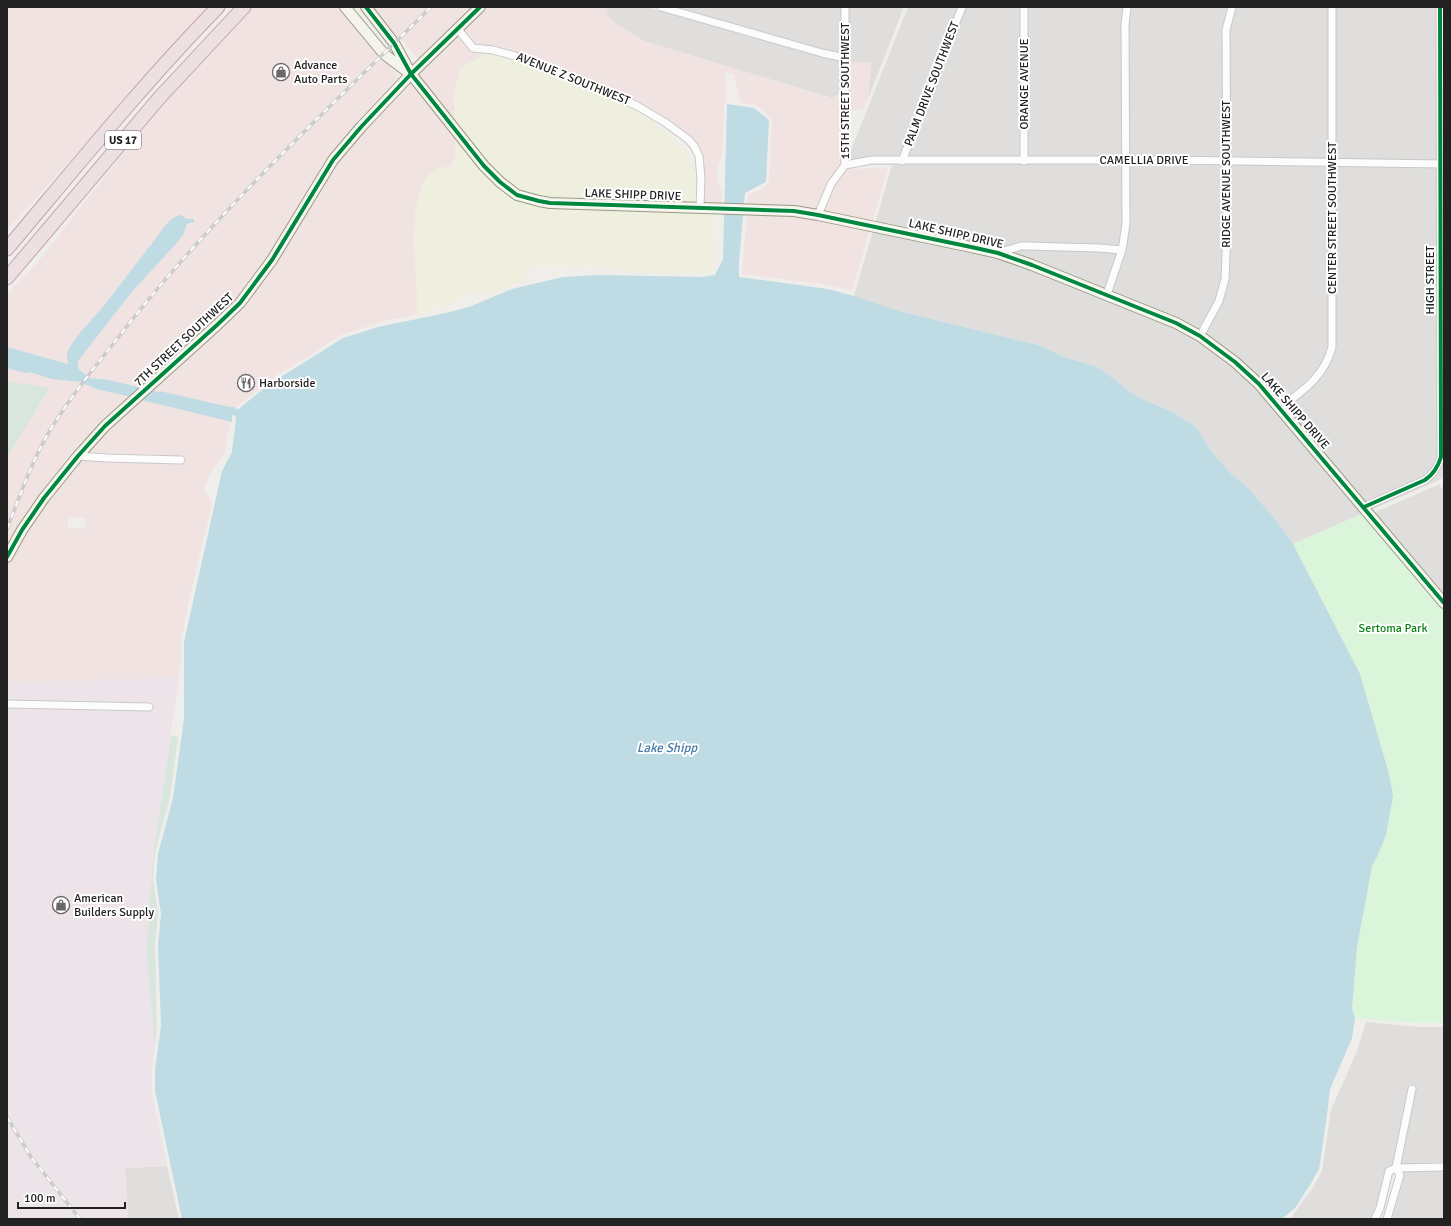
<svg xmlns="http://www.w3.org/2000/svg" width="1451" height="1226" font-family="Signika,sans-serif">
  <rect width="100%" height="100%" fill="#f0eeeb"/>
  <!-- residential -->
  <path fill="#dfdedc" d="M 608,7 L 646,7 L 821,57 L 842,61 L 842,93 L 832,98 L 644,41 L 616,24 L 606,14 Z
    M 676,7 L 841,7 L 842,53 L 823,49 Z
    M 848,7 L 904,7 L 868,99 L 871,62 L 849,62 Z
    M 908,7 L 1444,7 L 1444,478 L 1293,544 L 1279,524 L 1248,489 L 1231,474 L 1211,451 L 1196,427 L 1174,413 L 1136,396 L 1098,367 L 1063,357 L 1042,346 L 899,311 L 854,296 L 892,165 L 845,165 Z
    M 1440,484 L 1440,488 L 1444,486 L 1444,597 L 1373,513 Z
    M 1366,1022 L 1419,1027 L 1444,1027 L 1444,1162 L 1401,1164 L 1416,1086 L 1409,1084 L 1393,1164 L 1386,1169 L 1376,1207 L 1371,1219 L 1290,1219 L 1313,1187 L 1322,1171 L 1331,1110 L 1357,1051 Z
    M 167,1166 L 179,1219 L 128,1219 L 125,1168 Z
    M 1444,1171 L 1444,1219 L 1391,1219 L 1403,1176 L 1403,1172 Z"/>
  <!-- commercial -->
  <path fill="#f1e3e1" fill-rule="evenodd" d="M 7,7 L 209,7 L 7,230 Z
    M 250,7 L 338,7 L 401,79 L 358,124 L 269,258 L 237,300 L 215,321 L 142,388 L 109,380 L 89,378 L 78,367 L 78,361 L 131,293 L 139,285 L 161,259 L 187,224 L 192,223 L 184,217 L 167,222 L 160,234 L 71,347 L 68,351 L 68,364 L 7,347 L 7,294 L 37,263 L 167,98 Z
    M 371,7 L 474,7 L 419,60 Z
    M 485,7 L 608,7 L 606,14 L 616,24 L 644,41 L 832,98 L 842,93 L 841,164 L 827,182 L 815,210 L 747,205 L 748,195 L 764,188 L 769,182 L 772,119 L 756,105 L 740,102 L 734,75 L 725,71 L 726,100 L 724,104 L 723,150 L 716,173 L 722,193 L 721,204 L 704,203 L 704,162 L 697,143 L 692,137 L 661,115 L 641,103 L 602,84 L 516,52 L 493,46 L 475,44 L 462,28 Z
    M 457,34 L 470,51 L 478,54 L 485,54 L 461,68 L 454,93 L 454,123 L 416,74 Z
    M 849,62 L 871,62 L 868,99 L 864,108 L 849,112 Z
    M 410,80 L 455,136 L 455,158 L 451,166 L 437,169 L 414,238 L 418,314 L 384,321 L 341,335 L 290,368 L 276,374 L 274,378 L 236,407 L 209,406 L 174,399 L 166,394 L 150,390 L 220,328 L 335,163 Z
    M 888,168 L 872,222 L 823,212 L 834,186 L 847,169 Z
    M 747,213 L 794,216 L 870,230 L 852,291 L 829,285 L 742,274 Z
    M 7,368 L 24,373 L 30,372 L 51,379 L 80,382 L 96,389 L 131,397 L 77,451 L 75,451 L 75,454 L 7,549 L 7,458 L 50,389 L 7,381 Z
    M 141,400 L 232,422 L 229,426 L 225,452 L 211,472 L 204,489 L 212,503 L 190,596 L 181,641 L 181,663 L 179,677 L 7,683 L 7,566 L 21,539 L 47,501 L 80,460 L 185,464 L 185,456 L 87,452 L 108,429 ZM 71,517 L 85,518 L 86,520 L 85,527 L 84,529 L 70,528 L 68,526 L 68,520 Z"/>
  <!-- industrial -->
  <path fill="#ede4e9" d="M 179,677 L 153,856 L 146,950 L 155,1047 L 152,1070 L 152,1092 L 167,1166 L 125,1168 L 128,1219 L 7,1219 L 7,709 L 152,711 L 153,703 L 7,700 L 7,683 Z"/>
  <!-- farmland -->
  <path fill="#efefdf" d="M 485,54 L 500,56 L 514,60 L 593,90 L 636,111 L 666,132 L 673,141 L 685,150 L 693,166 L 696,191 L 694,203 L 551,199 L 540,197 L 519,191 L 512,186 L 487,163 L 454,123 L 454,93 L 461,68 Z
    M 455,136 L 516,198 L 694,211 L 694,215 L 713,215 L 716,258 L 713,272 L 703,273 L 654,273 L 633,272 L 613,267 L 538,266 L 529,268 L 523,281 L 517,284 L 491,294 L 469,292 L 444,308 L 435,303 L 429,312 L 418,314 L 414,238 L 415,210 L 421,188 L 427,176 L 437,169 L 451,166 L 455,158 Z"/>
  <!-- wetland -->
  <path fill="#d9e6de" d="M 7,381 L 50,388 L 7,458 Z
    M 171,735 L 178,737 L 170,797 L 155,853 L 153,879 L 158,914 L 155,945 L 157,1026 L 155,1047 L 146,950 L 153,856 Z"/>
  <!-- park -->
  <path fill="#daf5da" d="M 1362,514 L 1444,611 L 1444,1023 L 1419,1023 L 1355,1018 L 1352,1008 L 1357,947 L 1372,865 L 1377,857 L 1389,774 L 1360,674 L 1293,544 Z"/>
  <!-- water -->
  <path fill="#bfdbe3" d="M 727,104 L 754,108 L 769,120 L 766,182 L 745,193 L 739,262 L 739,277 L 828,289 L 854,296 L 899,311 L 1042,346 L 1063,357 L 1098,367 L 1136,396 L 1174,413 L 1196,427 L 1211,451 L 1231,474 L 1248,488 L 1279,524 L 1293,544 L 1360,674 L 1389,774 L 1393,796 L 1386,835 L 1377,857 L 1372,866 L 1357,947 L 1352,1008 L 1355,1018 L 1352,1038 L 1330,1089 L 1327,1115 L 1319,1169 L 1310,1185 L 1295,1208 L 1282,1219 L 182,1219 L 155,1091 L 155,1070 L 161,1026 L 158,945 L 161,914 L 156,879 L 158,854 L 173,798 L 184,719 L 184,642 L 222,471 L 232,452 L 236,419 L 235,412 L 268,385 L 343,338 L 378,327 L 446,313 L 469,307 L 512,289 L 563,277 L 599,275 L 703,277 L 715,275 L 723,259 Z
    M 180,215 L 187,219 L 194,219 L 194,222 L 187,224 L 183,235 L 174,246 L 131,293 L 78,361 L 78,368 L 89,378 L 109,380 L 142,388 L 131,397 L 96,389 L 80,382 L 51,379 L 30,372 L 25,373 L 7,368 L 7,347 L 68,364 C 67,359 66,355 68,351 C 74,337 96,316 106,303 C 122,283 137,262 153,242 C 161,233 167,218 180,215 Z
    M 150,390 L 166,394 L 174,399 L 209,406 L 236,407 L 232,411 L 232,422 L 141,400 Z"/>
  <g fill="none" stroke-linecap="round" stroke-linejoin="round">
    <!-- canal -->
    <path stroke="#bfdbe3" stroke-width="7" d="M 161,395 L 235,412"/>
    <!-- street casing -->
    <g stroke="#c9c8c7" stroke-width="9">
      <path id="street" d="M 661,7 L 822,53 L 845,58
        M 1024,7 L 1024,161
        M 457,28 L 473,48 L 493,50 L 515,56 L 601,88 L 639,107 L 666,123 L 689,140 L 694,146 L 699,156 L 701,179 L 700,207
        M 902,161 L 962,7
        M 845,165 L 872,160 L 1166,160 L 1444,164
        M 818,215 L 831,184 L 845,165 L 845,7
        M 998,253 L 1021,246 L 1027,246 L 1099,248 L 1122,250
        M 1107,294 L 1122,250 L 1126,224 L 1125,25 L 1127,7
        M 1200,336 L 1219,301 L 1225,279 L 1227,229 L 1226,30 L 1232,7
        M 1280,408 C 1304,390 1324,377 1332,347 L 1332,7
        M 78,456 L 107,458 L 181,460
        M 1364,507 L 1425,480 C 1434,474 1438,467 1441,457 L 1440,7
        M 7,704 L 149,707
        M 1375,1219 L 1380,1208 L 1389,1171 L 1396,1168 L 1444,1167
        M 1387,1219 L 1400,1175 L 1396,1168 L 1412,1089"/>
    </g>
    <!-- secondary casing -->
    <g stroke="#999a82" stroke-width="12">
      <path id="secondary" d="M 345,7 L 384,54 L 409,73
        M 366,7 L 394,43 L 411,74 L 484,166 L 500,182 L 517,195 L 539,201 L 550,203 L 794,211 L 818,215 L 971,247 L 998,253 L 1032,265 L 1176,323 L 1200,336 L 1235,362 L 1259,384 L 1444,603
        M 7,557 L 22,530 L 44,498 L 78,456 L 105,426 L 217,325 L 240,303 L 272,260 L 333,160 L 361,127 L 411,74 L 480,7"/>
    </g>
    <!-- highway casing -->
    <g stroke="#c5a2ac" stroke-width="15">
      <path id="highway" d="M 7,249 C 76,167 143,84 218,7
        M 7,278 L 160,97 L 244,7"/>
    </g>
    <!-- street -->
    <use href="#street" stroke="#fdfcfc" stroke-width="7"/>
    <!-- secondary -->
    <use href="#secondary" stroke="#f4f4ed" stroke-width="10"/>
    <!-- highway -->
    <use href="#highway" stroke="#ece0e2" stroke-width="13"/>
    <!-- rail casing -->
    <g stroke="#ccc" stroke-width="3.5">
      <path id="rail" d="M 7,529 C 20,496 31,463 49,432 C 69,399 93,369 117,339 C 210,218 323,114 431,7
        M 7,1117 L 31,1157 L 80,1219"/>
    </g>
    <!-- rail -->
    <use href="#rail" stroke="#fff" stroke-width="2" stroke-dasharray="6" stroke-linecap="butt"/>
    <!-- cycleway casing -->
    <g stroke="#fff" stroke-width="6">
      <path id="cycleway" d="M 366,7 L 394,43 L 411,74 L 484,166 L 500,182 L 517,195 L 539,201 L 550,203 L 794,211 L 818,215 L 971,247 L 998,253 L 1032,265 L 1176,323 L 1200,336 L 1235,362 L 1259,384 L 1444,603
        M 1364,507 L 1425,480 C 1434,474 1438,467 1441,457 L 1440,7
        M 7,557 L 22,530 L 44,498 L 78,456 L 105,426 L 217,325 L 240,303 L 272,260 L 333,160 L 361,127 L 411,74 L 480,7"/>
    </g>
    <!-- cycleway -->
    <use href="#cycleway" stroke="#00873e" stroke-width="4"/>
  </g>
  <!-- icons -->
  <defs>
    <g id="shop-ring" transform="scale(0.9)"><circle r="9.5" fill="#fff" stroke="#6a6968" stroke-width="1.5"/><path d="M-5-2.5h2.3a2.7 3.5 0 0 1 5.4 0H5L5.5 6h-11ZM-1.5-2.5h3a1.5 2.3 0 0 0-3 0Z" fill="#6a6968"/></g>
    <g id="restaurant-ring" transform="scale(0.9)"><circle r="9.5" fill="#fff" stroke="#6a6968" stroke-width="1.5"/><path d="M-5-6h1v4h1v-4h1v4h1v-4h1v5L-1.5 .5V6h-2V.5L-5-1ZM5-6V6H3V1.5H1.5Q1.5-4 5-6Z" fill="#6a6968"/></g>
  </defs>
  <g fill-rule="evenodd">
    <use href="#shop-ring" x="281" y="72"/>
    <use href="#restaurant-ring" x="246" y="383"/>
    <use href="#shop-ring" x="61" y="905"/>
  </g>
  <g text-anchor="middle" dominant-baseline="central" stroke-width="4" stroke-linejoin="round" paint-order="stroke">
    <!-- shield labels -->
    <rect fill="#fff" stroke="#646464" stroke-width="1" x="105" y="131" width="36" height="18" rx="3"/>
    <g font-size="11" font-weight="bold" fill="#222">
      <text x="123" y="140">US 17</text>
    </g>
    <!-- poi labels -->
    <g font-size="12" fill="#222" stroke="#fff" text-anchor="start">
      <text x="294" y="65">Advance<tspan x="294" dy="14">Auto Parts</tspan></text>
      <text x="259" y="383">Harborside</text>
      <text x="74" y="898">American<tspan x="74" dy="14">Builders Supply</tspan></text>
    </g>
    <!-- street labels -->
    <g font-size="12" fill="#222" stroke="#fff">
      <text transform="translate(573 79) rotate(22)">AVENUE Z SOUTHWEST</text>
      <text transform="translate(932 84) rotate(-69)">PALM DRIVE SOUTHWEST</text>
      <text transform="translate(1024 84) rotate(-90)">ORANGE AVENUE</text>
      <text transform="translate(845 91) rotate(-90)">15TH STREET SOUTHWEST</text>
      <text x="1144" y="160">CAMELLIA DRIVE</text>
      <text transform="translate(1226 174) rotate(-90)">RIDGE AVENUE SOUTHWEST</text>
      <text transform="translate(633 195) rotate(2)">LAKE SHIPP DRIVE</text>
      <text transform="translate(1332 218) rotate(-90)">CENTER STREET SOUTHWEST</text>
      <text transform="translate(956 234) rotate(13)">LAKE SHIPP DRIVE</text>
      <text transform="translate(1430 280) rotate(-90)">HIGH STREET</text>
      <text transform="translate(184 340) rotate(-43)">7TH STREET SOUTHWEST</text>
      <text transform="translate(1295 411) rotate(49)">LAKE SHIPP DRIVE</text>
    </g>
    <!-- park labels -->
    <g font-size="12" fill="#0c8416" stroke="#fff">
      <text x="1393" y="628">Sertoma Park</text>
    </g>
    <!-- water labels -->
    <g font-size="13" font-style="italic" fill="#4a7aab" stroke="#fff">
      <text x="667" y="748">Lake Shipp</text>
    </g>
  </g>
  <!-- border -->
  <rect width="1451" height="1226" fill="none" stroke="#222222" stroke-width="16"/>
  <!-- scale -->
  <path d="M18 1202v6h107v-6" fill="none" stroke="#222222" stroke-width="2"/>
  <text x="24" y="1202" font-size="12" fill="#222222" stroke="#ffffff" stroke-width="3" paint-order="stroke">100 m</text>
</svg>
